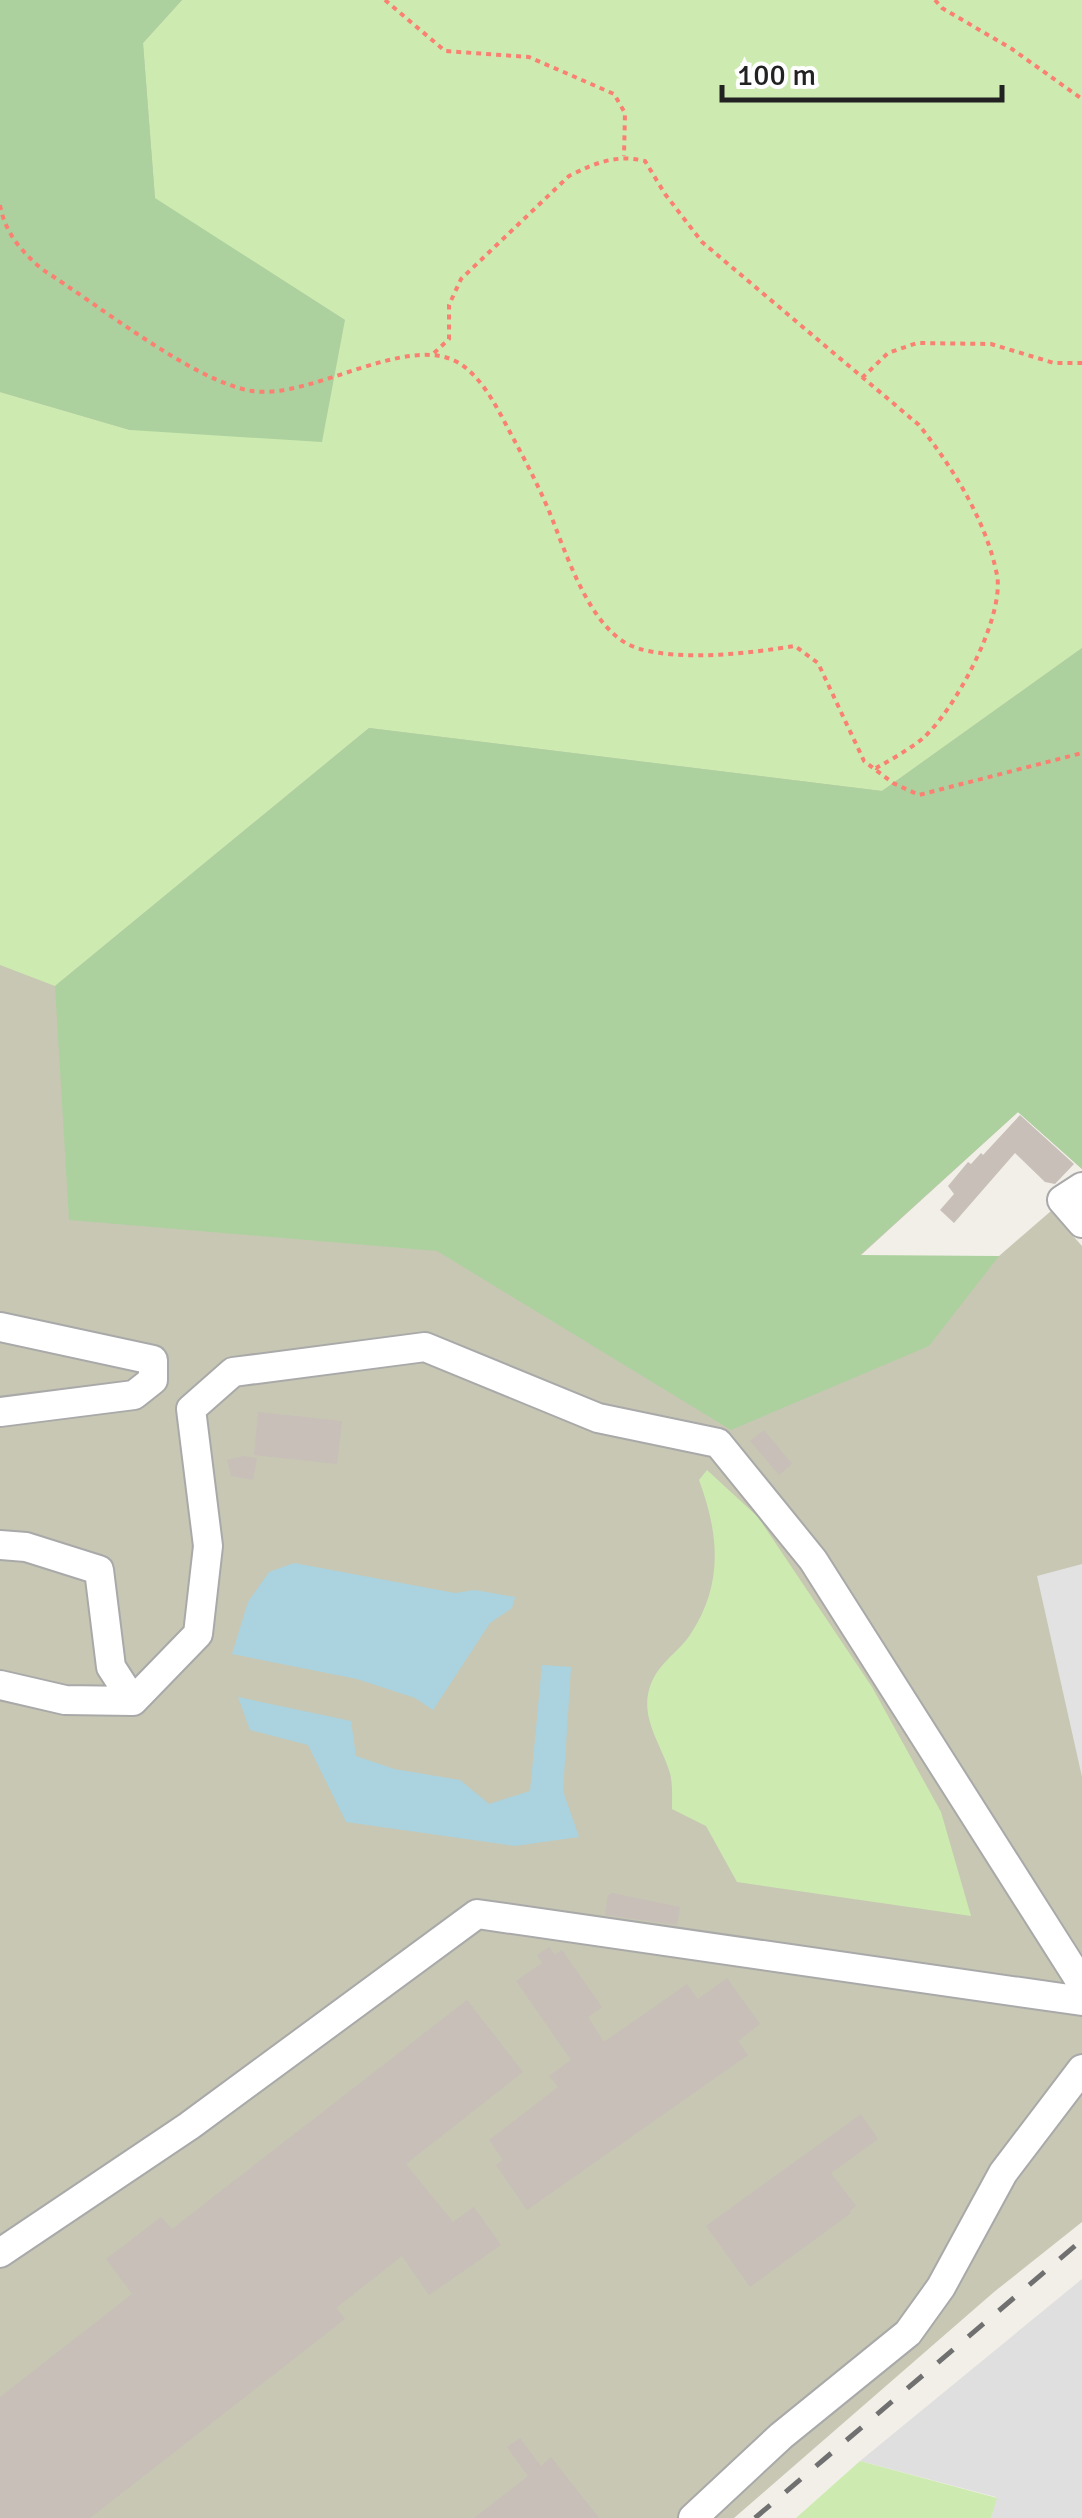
<svg xmlns="http://www.w3.org/2000/svg" width="1082" height="2518" font-family="Signika,sans-serif">
  <rect width="100%" height="100%" fill="#f2efe9"/>
  <!-- residential -->
  <path fill="#e0dfdf" d="M 1082,2279 L 1082,2518 L 991,2518 L 996,2497 L 860,2461 Z"/>
  <!-- construction -->
  <path fill="#c7c7b4" d="M 0,0 L 1082,0 L 1082,1169 L 1018,1112 L 860,1256 L 999,1256 L 1051,1211 L 1082,1246 L 1082,2222 L 994,2292 L 734,2518 L 0,2518 Z"/>
  <!-- grass -->
  <path fill="#cdebb0" d="M 182,0 L 1082,0 L 1082,648 L 882,791 L 369,728 L 55,986 L 0,965 L 0,392 L 130,430 L 345,320 L 155,199 L 143,43 Z
    M 707,1470 L 758,1517 L 872,1687 L 941,1812 L 971,1916 L 737,1882 L 706,1826 L 672,1809 C 672,1797 673,1781 669,1770 C 661,1745 641,1718 649,1690 C 656,1664 677,1654 690,1635 C 724,1584 719,1534 699,1480 Z
    M 860,2461 L 997,2498 L 991,2518 L 796,2518 Z"/>
  <!-- forest -->
  <path fill="#add19e" d="M 0,0 L 182,0 L 143,43 L 155,198 L 345,320 L 322,442 L 130,430 L 0,392 Z
    M 1082,648 L 1082,1169 L 1018,1112 L 860,1255 L 999,1256 L 929,1346 L 731,1430 L 437,1251 L 69,1220 L 55,986 L 369,728 L 882,791 Z"/>
  <!-- parking -->
  <path fill="#e2e2e2" d="M 1082,1564 L 1082,1777 L 1037,1576 Z"/>
  <!-- water -->
  <path fill="#aad3df" d="M 294,1563 L 455,1593 L 475,1590 L 515,1597 L 512,1608 L 490,1623 L 433,1710 L 415,1698 L 357,1679 L 232,1654 L 248,1602 L 269,1572 Z
    M 542,1665 L 571,1667 L 563,1791 L 579,1837 L 515,1846 L 346,1822 L 308,1745 L 250,1730 L 238,1697 L 351,1721 L 356,1756 L 394,1769 L 460,1780 L 489,1804 L 530,1791 Z"/>
  <!-- building -->
  <path fill="#c7bfb8" d="M 1020,1115 L 1074,1164 L 1055,1184 L 1045,1182 L 1015,1153 L 954,1223 L 940,1210 L 954,1194 L 948,1186 L 968,1162 L 971,1164 L 981,1153 L 983,1155 Z
    M 258,1412 L 342,1421 L 337,1464 L 254,1455 Z
    M 764,1430 L 792,1464 L 779,1475 L 750,1441 Z
    M 243,1456 L 257,1458 L 253,1480 L 231,1476 L 227,1460 Z
    M 612,1893 L 680,1907 L 677,1925 L 605,1915 L 608,1895 Z
    M 549,1947 L 555,1955 L 562,1950 L 602,2007 L 588,2017 L 604,2042 L 687,1984 L 698,1999 L 727,1978 L 760,2024 L 738,2041 L 748,2055 L 527,2210 L 496,2165 L 503,2160 L 489,2140 L 558,2087 L 549,2076 L 571,2060 L 516,1981 L 542,1963 L 537,1955 Z
    M 467,2000 L 523,2072 L 406,2164 L 453,2222 L 474,2207 L 501,2245 L 429,2295 L 402,2256 L 336,2308 L 345,2319 L 90,2518 L 0,2518 L 0,2397 L 132,2294 L 106,2259 L 161,2217 L 172,2229 Z
    M 861,2114 L 878,2139 L 831,2173 L 856,2206 L 850,2211 L 851,2213 L 750,2287 L 706,2226 Z
    M 520,2438 L 541,2466 L 551,2457 L 599,2518 L 474,2518 L 528,2476 L 507,2447 Z"/>
  <g fill="none" stroke-linecap="round" stroke-linejoin="round">
    <!-- minor casing -->
    <g stroke="#a9a9a9" stroke-width="32">
      <path id="minor" d="M 1082,1187 L 1062,1200 L 1082,1223
        M 0,1327 L 153,1360 L 153,1380 L 134,1395 L 0,1412
        M 0,1545 L 26,1547 L 99,1570 L 111,1667 L 133,1701 L 198,1634 L 208,1546 L 191,1409 L 233,1372 L 425,1347 L 598,1418 L 718,1443 L 813,1560 L 1082,1984
        M 0,1685 L 65,1700 L 133,1701
        M 0,2253 L 189,2126 L 477,1914 L 1082,2001
        M 693,2518 L 781,2436 L 908,2333 L 941,2287 L 1003,2173 L 1082,2069"/>
    </g>
    <!-- path -->
    <path stroke="#fa8072" stroke-width="4" stroke-dasharray="5 5" stroke-linecap="butt" d="M 385,0 L 445,51 L 529,57 L 614,94 L 625,113 L 624,156
      M 935,0 L 942,8 L 1012,49 L 1082,99
      M 0,205 C 5,233 21,251 43,270 C 96,303 194,382 252,391 C 312,400 407,332 459,363 C 484,379 498,410 512,436 C 525,460 538,485 549,511 C 566,552 590,633 637,648 C 681,662 750,653 795,646 L 818,663 L 864,761 L 893,783 L 919,795 L 1082,753
      M 434,353 L 449,339 L 449,305 L 461,279 L 569,176 C 595,163 616,154 645,161 L 665,194 L 702,242 L 919,425 C 953,468 986,520 997,575 C 1005,617 954,712 922,739 C 908,750 891,760 876,768 L 873,766
      M 862,378 L 888,353 L 917,343 L 991,344 L 1054,363 L 1082,363"/>
    <!-- minor -->
    <use href="#minor" stroke="#fff" stroke-width="28"/>
    <!-- rail -->
    <path stroke="#707070" stroke-width="5" stroke-dasharray="20 20" stroke-linecap="butt" d="M 755,2518 L 1082,2240"/>
  </g>
  <!-- scale -->
  <path d="M722 85v15h280v-15" fill="none" stroke="#222222" stroke-width="5"/>
  <text x="737" y="85" font-size="30" fill="#222222" stroke="#ffffff" stroke-width="8" paint-order="stroke">100 m</text>
</svg>
